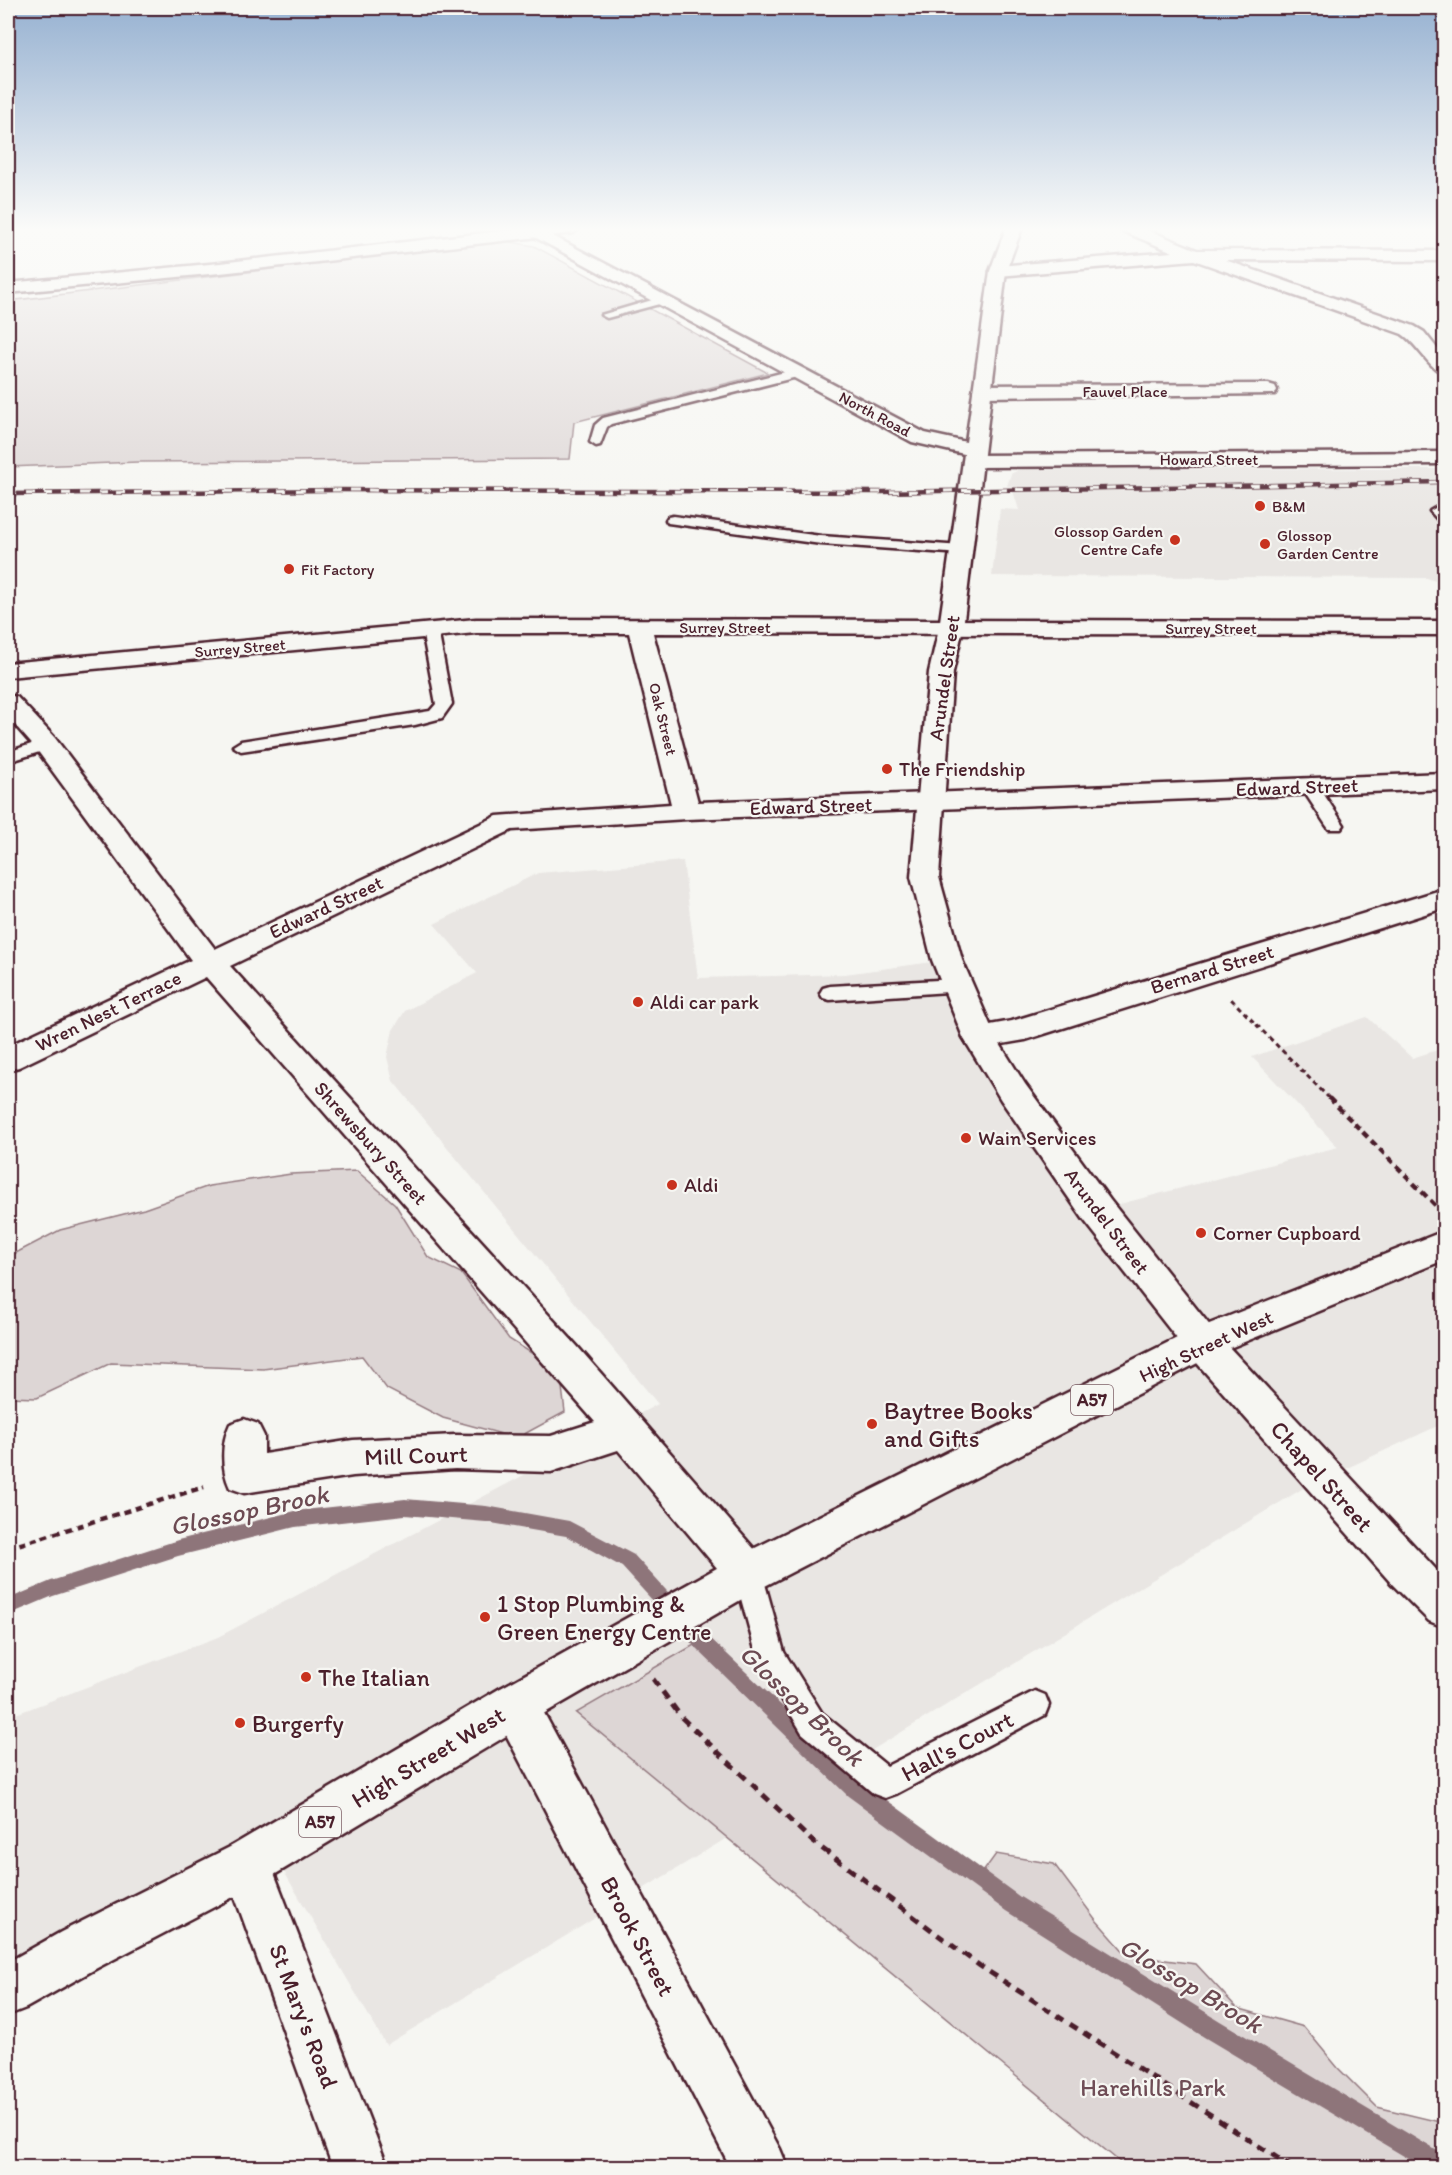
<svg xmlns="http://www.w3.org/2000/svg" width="1452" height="2175" font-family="Itim,sans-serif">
  <rect width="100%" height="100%" fill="#f6f6f2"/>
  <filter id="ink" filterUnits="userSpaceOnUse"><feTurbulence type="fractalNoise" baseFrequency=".0167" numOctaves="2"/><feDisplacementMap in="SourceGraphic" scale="12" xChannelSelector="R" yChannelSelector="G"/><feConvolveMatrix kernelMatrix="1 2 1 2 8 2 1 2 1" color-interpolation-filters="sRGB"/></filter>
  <g filter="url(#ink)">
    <!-- built -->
    <path fill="#e9e6e3" d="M 1029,469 L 1444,469 L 1444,584 L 1427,578 L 992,576 L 1000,509 L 1019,510 L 1013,491 L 1014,486 L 1007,486 L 1011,474 L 1018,470 Z
      M 683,861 L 698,978 L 845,974 L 947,960 L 1097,1210 L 1338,1147 L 1252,1057 L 1367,1017 L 1412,1058 L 1444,1048 L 1444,1423 L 1302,1489 L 386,2045 L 263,1836 L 8,1975 L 8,1717 L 218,1637 L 658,1404 L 393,1081 L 387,1057 L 393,1030 L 405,1011 L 477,973 L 434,924 L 538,873 Z"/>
    <!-- green -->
    <path fill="#ddd6d5" stroke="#947a80" stroke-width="1.5" d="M 504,241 L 534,246 L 768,373 L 574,422 L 570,459 L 138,462 L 8,467 L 8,301 Z
      M 357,1171 L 395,1204 L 428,1257 L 461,1273 L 509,1339 L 560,1371 L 565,1412 L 517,1438 L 443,1418 L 387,1389 L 362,1356 L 263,1369 L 111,1363 L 37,1398 L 8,1397 L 8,1257 L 60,1230 L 144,1209 L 209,1186 L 291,1174 Z
      M 701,1641 L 855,1789 L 978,1879 L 996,1854 L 1054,1864 L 1096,1920 L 1127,1955 L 1196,1964 L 1237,2008 L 1304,2027 L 1338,2068 L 1377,2107 L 1444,2123 L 1444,2167 L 1126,2167 L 576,1713 Z"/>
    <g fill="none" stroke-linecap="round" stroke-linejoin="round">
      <!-- stream -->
      <path fill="#8e747a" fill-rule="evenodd" d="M 405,1499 L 486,1506 L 569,1521 L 634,1555 L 707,1635 L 862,1782 L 1020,1897 L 1220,2021 L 1444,2155 L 1444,2168 L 1424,2168 L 1204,2037 L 1006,1911 L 848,1796 L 695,1647 L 622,1567 L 566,1536 L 486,1522 L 405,1515 L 295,1527 L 178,1556 L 53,1596 L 8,1615 L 8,1599 L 51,1581 L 178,1540 L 295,1511 Z"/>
      <!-- service casing -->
      <g stroke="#4a1f2b" stroke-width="5">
        <path id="service" d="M 659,298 L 664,301 L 663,303 L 607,318 L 601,315 Z
          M 797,369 L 803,373 L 801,376 L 611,424 L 607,427 L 600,445 L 596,446 L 590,442 L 595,425 L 603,418 Z
          M 1437,507 L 1444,511 L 1444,522 L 1439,521 L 1430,511 Z
          M 673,516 L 821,536 L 962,546 L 969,550 L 962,554 L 821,544 L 668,523 L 666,520 L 668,517 Z
          M 430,625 L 438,630 L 452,704 L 442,718 L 415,725 L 241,751 L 233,746 L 241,741 L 430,711 L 436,704 L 422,630 Z
          M 46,739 L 52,740 L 54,744 L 52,748 L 8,762 L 8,752 Z
          M 1310,782 L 1316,783 L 1319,787 L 1344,825 L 1341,829 L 1329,829 L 1326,825 L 1301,787 L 1304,783 Z
          M 956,979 L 963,981 L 966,986 L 963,991 L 830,1000 L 823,998 L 820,993 L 823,988 L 830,986 Z
          M 748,1560 L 758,1564 L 762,1573 L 784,1652 L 822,1713 L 887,1766 L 1035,1691 L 1045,1695 L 1049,1705 L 1045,1715 L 896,1794 L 885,1798 L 874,1794 L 802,1733 L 757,1657 L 734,1573 L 738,1564 Z"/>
      </g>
      <!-- minor casing -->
      <g stroke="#4a1f2b" stroke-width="5">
        <path id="minor" d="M 528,228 L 581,228 L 573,233 L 220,273 L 8,293 L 8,283 L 220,263 Z
          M 1120,228 L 1143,228 L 1197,250 L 1444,251 L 1444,261 L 1225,260 L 1414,326 L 1424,332 L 1444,357 L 1444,373 C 1430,370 1417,343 1402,334 L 1194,260 L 998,276 L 990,271 L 998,266 L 1173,252 L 1122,231 Z
          M 1268,384 L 1275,386 L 1277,390 L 1275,394 L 982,397 L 975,395 L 973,391 L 975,387 L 982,385 Z
          M 1444,452 L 1444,464 L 973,467 L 966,465 L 963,461 L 966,457 L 973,455 Z
          M 476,619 L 1444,621 L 1444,635 L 653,633 L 698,802 L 1444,773 L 1444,789 L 687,819 L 512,830 L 230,966 L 577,1346 L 763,1559 L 769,1573 L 763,1587 L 748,1593 L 733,1587 L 618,1450 L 551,1472 L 455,1469 L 353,1476 L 244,1493 L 230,1488 C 221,1469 221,1443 230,1424 L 244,1419 L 258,1424 L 264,1436 L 264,1454 L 353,1440 L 455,1435 L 551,1436 L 595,1422 L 206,977 L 19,1067 L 8,1070 L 8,1046 L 191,960 L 37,750 L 8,717 L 8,695 L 17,697 L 55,738 L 215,949 L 497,816 L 671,804 L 629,633 L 476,633 L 8,677 L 8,663 Z
          M 1444,889 L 1444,908 L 1025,1040 L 979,1048 L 968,1045 L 963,1037 L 968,1029 L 1012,1021 Z
          M 1202,1327 L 1215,1332 L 1444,1578 L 1444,1627 L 1429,1621 L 1392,1584 L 1189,1354 L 1183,1343 L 1189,1332 Z
          M 515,1683 L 531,1689 L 780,2149 L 788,2168 L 731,2168 L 499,1721 L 492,1705 L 499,1689 Z
          M 247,1840 L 264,1847 L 388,2168 L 333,2168 L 223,1864 L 230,1847 Z"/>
      </g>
      <!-- tertiary casing -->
      <g stroke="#4a1f2b" stroke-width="5">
        <path id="tertiary" d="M 518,228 L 538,228 L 925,433 L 966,442 L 990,271 L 1006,228 L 1022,228 L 1006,271 L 963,628 L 953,672 L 939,877 L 962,960 L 995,1036 L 1025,1084 L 1110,1200 L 1215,1332 L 1221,1343 L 1215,1354 L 1202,1359 L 1189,1354 L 1084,1220 L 1001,1100 L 963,1037 L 932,960 L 911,877 L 929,672 L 939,628 L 964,454 L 912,442 Z"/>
      </g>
      <!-- primary casing -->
      <g stroke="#4a1f2b" stroke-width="5">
        <path id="primary" d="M 1444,1231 L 1444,1260 L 1215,1354 L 763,1587 L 531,1721 L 264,1881 L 97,1968 L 26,2008 L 8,2015 L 8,1962 L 61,1932 L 230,1847 L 499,1689 L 733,1559 L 1189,1332 Z"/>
      </g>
      <!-- path-far2 -->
      <path stroke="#4a1f2b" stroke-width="3" stroke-dasharray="5 4" stroke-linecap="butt" d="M 1231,999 L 1331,1100"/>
      <!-- path-far1 -->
      <path stroke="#4a1f2b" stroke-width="4.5" stroke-dasharray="7 5" stroke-linecap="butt" d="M 1329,1098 L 1439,1209
        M 8,1548 L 204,1487"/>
      <!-- path -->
      <path stroke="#4a1f2b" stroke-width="5" stroke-dasharray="9 7" stroke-linecap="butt" d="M 653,1679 L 682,1718 L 812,1841 L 980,1966 L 1293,2168"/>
      <!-- service -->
      <use href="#service" fill="#f6f6f2" fill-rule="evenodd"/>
      <!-- minor -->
      <use href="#minor" fill="#f6f6f2" fill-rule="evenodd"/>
      <!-- tertiary -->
      <use href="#tertiary" fill="#f6f6f2" fill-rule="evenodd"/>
      <!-- primary -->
      <use href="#primary" fill="#f6f6f2" fill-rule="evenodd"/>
      <!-- rail casing -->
      <g stroke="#4a1f2b" stroke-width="4.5">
        <path id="rail" d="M 8,494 L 335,490 L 881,492 L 1444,482"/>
      </g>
      <!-- rail -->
      <use href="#rail" stroke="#f6f6f2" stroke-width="3" stroke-dasharray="9" stroke-linecap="butt"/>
    </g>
  </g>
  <!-- sky -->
  <linearGradient id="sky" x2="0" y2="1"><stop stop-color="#96b1d1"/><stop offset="0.43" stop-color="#fbfbf9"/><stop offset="1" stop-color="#fbfbf9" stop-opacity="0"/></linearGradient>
  <rect width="1452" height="533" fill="url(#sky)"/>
  <!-- markers -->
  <g fill="#c8321e" stroke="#f6f6f2" stroke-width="2">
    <circle cx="1260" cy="506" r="6"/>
    <circle cx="1175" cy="540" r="6"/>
    <circle cx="1265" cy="544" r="6"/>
    <circle cx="289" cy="569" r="6"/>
    <circle cx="887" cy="769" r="6"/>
    <circle cx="638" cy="1002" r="6"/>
    <circle cx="966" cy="1138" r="6"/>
    <circle cx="672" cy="1185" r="6"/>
    <circle cx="1201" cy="1233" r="6"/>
    <circle cx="872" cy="1424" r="6"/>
    <circle cx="485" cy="1617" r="6"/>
    <circle cx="306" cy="1677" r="6"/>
    <circle cx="240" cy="1723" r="6"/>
  </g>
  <g text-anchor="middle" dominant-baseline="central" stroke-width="4.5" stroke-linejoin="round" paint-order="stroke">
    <!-- far-street labels -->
    <g font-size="16" fill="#4a1f2b" stroke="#f6f6f2">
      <text x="1125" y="391">Fauvel Place</text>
      <text transform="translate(875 414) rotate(28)">North Road</text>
      <text x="1209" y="459">Howard Street</text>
      <text x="725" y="627">Surrey Street</text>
      <text x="1211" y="628">Surrey Street</text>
      <text transform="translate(240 648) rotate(-5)">Surrey Street</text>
      <text transform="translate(663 719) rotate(76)">Oak Street</text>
    </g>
    <!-- far-poi labels -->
    <g font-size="16" fill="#4a1f2b" stroke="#f6f6f2" text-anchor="start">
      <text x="1272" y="506">B&amp;M</text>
      <text x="1163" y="531" text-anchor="end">Glossop Garden<tspan x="1163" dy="18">Centre Cafe</tspan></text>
      <text x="1277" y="535">Glossop<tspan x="1277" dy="18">Garden Centre</tspan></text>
      <text x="301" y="569">Fit Factory</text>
    </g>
    <!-- shield labels -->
    <g fill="#f6f6f2" stroke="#7e6067" stroke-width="1.5">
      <rect x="1071" y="1385" width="42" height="30" rx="4.5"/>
      <rect x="299" y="1807" width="42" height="30" rx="4.5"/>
    </g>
    <g font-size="18" font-weight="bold" fill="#4a1f2b">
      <text x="1092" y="1400">A57</text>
      <text x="320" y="1822">A57</text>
    </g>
    <!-- street labels -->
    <g font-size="20" fill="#4a1f2b" stroke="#f6f6f2">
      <text transform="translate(944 678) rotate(-82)">Arundel Street</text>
      <text transform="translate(1297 787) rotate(-2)">Edward Street</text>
      <text transform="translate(811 806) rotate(-2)">Edward Street</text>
      <text transform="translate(326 907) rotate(-25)">Edward Street</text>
      <text transform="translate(1212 969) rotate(-17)">Bernard Street</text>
      <text transform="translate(108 1011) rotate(-26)">Wren Nest Terrace</text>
      <text transform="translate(371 1143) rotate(48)">Shrewsbury Street</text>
      <text transform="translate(1107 1221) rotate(53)">Arundel Street</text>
      <text transform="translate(1206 1346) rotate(-25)">High Street West</text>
    </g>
    <!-- poi labels -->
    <g font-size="20" fill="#4a1f2b" stroke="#f6f6f2" text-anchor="start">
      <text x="899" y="769">The Friendship</text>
      <text x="650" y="1002">Aldi car park</text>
      <text x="978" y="1138">Wain Services</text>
      <text x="684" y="1185">Aldi</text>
      <text x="1213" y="1233">Corner Cupboard</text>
    </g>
    <!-- near-poi labels -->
    <g font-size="24" fill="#4a1f2b" stroke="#f6f6f2" text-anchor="start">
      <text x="884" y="1410">Baytree Books<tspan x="884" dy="28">and Gifts</tspan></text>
      <text x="497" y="1603">1 Stop Plumbing &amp;<tspan x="497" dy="28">Green Energy Centre</tspan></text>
      <text x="318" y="1677">The Italian</text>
      <text x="252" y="1723">Burgerfy</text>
    </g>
    <!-- near-street labels -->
    <g font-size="24" fill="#4a1f2b" stroke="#f6f6f2">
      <text transform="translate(416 1455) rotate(-2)">Mill Court</text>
      <text transform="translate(1322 1476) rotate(48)">Chapel Street</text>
      <text transform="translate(957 1746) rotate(-28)">Hall's Court</text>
      <text transform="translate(428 1757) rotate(-31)">High Street West</text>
      <text transform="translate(638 1936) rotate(62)">Brook Street</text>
      <text transform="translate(304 2016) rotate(69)">St Mary's Road</text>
    </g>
    <!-- near-park labels -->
    <g font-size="24" fill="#6f4d56" stroke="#f6f6f2">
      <text x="1153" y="2087">Harehills Park</text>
    </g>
    <!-- near-water labels -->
    <g font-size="26" font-style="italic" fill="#6c4a52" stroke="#f6f6f2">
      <text transform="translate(249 1510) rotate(-12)">Glossop Brook</text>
      <text transform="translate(802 1705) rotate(44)">Glossop Brook</text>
      <text transform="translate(1191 1985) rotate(31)">Glossop Brook</text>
    </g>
  </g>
  <!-- margin -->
  <rect width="1452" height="2175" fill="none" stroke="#f6f6f2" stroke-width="30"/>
  <rect x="15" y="15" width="1422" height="2145" fill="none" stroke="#4a1f2b" stroke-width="2" filter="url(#ink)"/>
</svg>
